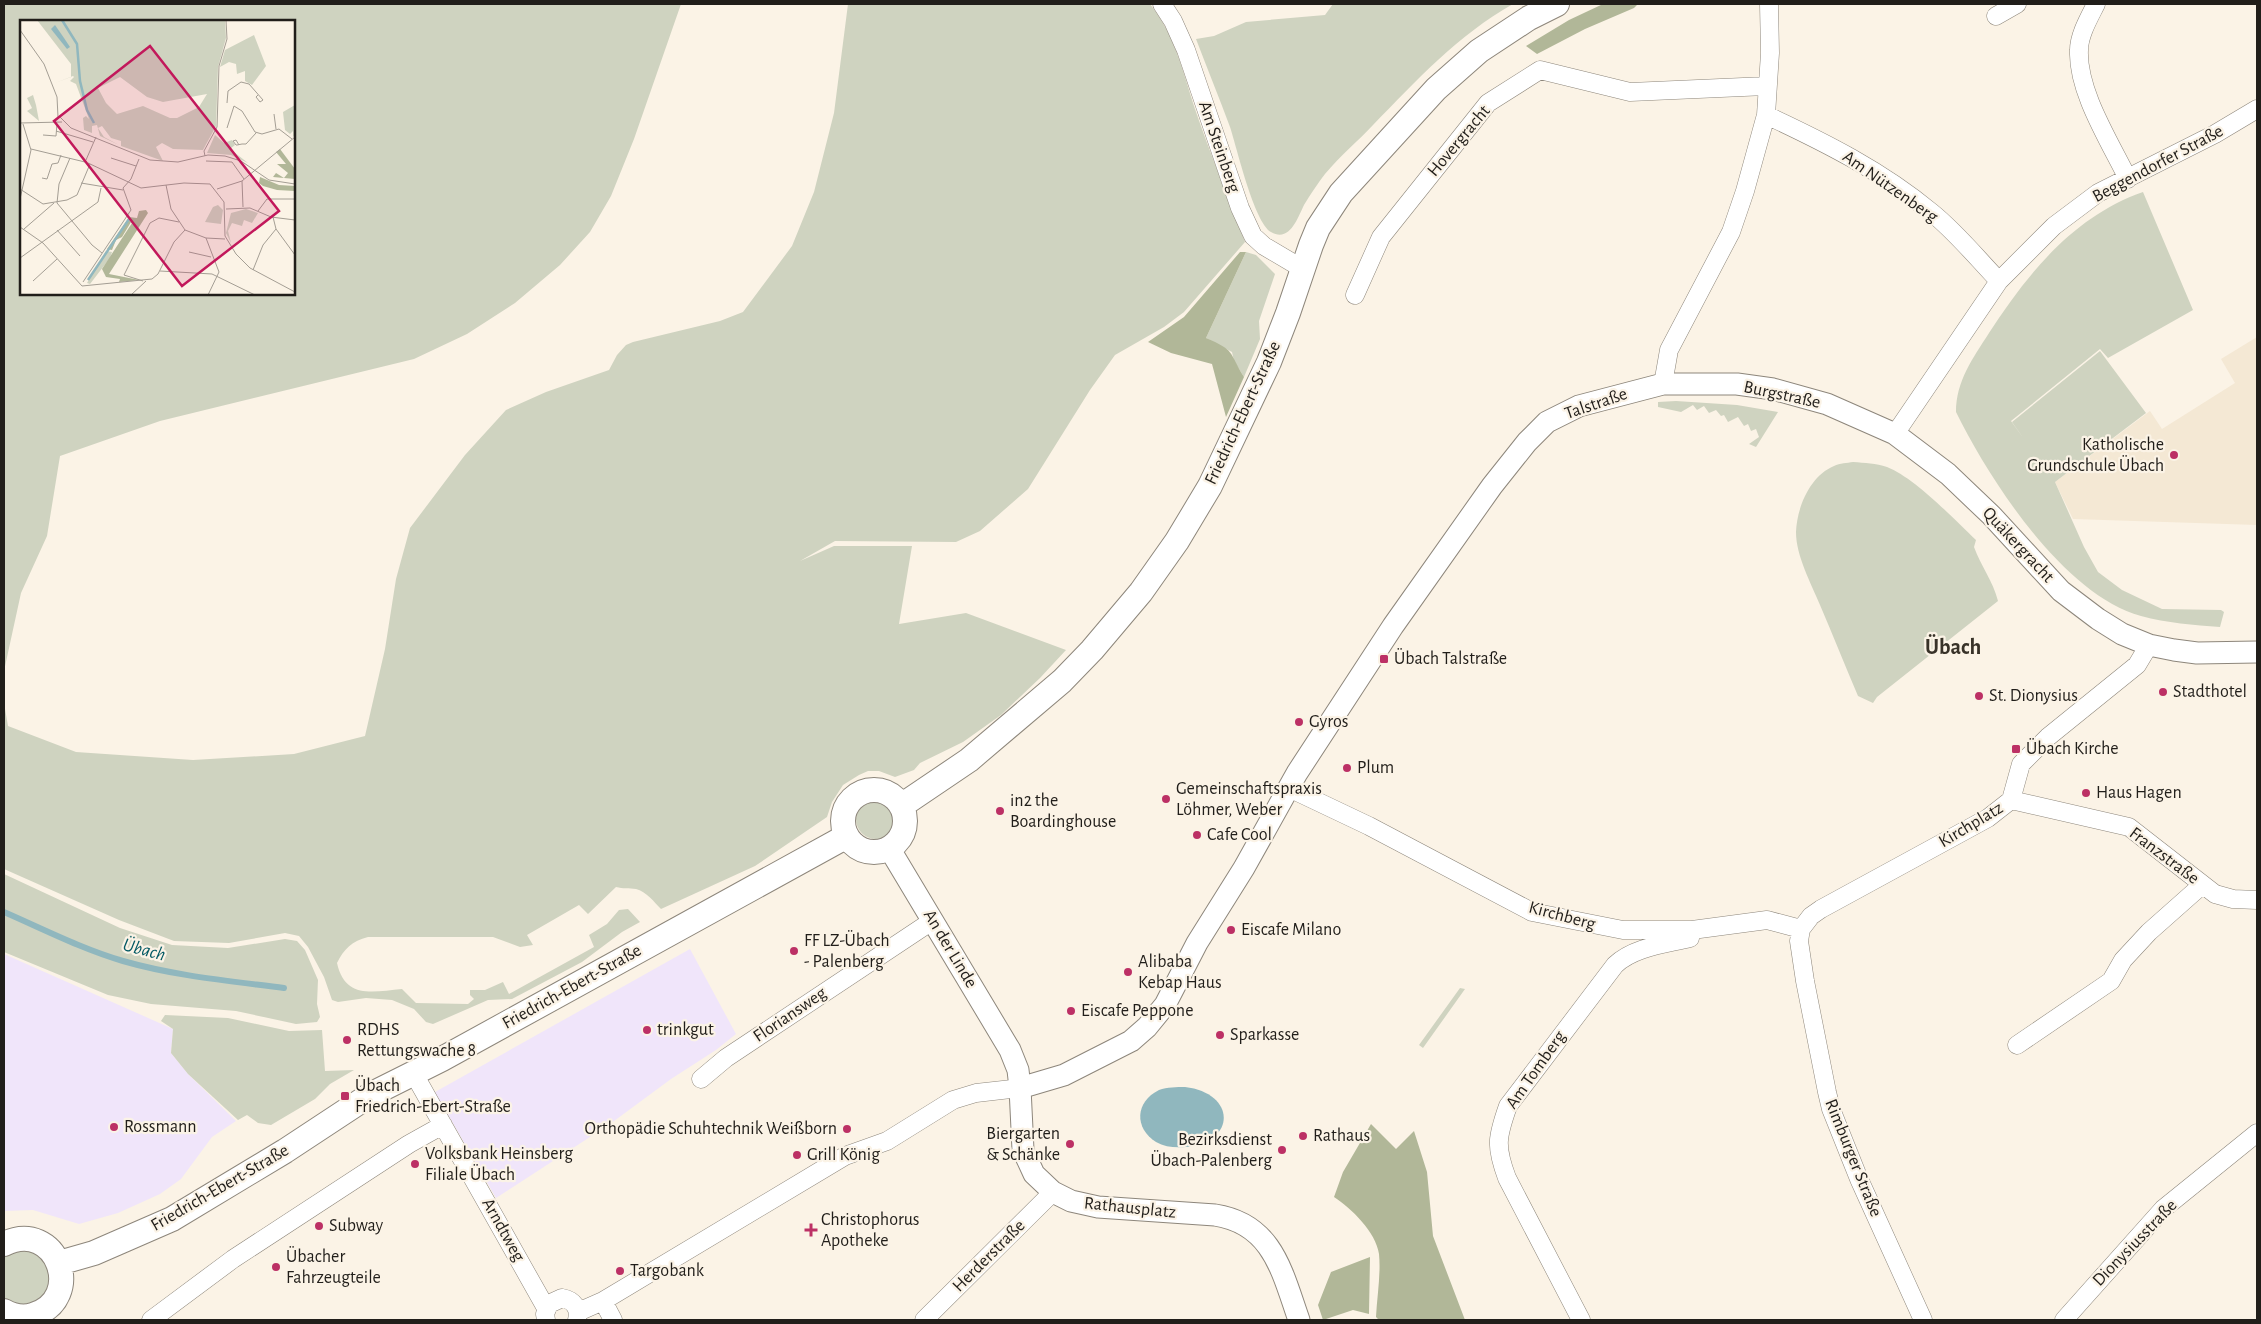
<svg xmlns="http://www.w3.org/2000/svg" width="2261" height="1324" font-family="'Alegreya Sans',sans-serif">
  <rect width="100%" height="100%" fill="#fbf3e6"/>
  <!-- commercial -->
  <path fill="#f0e5fa" d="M 690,949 L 736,1034 L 716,1050 L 671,1079 L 610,1124 L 496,1198 L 435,1092 Z
    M 4,954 L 173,1029 L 171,1053 L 188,1074 L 236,1121 L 212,1137 L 181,1179 L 160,1194 L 118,1213 L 79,1224 L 33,1210 L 4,1211 Z"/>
  <!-- built -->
  <path fill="#f4e8d4" d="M 2257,337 L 2257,525 L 2073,519 L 2055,482 L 2150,411 L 2162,429 L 2235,383 L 2221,359 Z"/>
  <!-- green -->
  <path fill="#cfd3c0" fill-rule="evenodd" d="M 4,4 L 681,4 L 634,139 L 611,196 L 590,232 L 560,265 L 515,303 L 467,334 L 414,359 L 160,421 L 60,456 L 47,536 L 21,593 L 4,671 ZM 21,21 L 294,21 L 294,294 L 21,294 Z
    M 848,4 L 1150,4 C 1175,35 1183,72 1195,109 C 1210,154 1229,198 1245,242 L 1184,312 L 1164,327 L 1115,355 L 1090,390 L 1028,489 L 980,531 L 956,542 L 835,541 L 800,561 L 834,546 L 912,546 L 899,624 L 966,613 L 1066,650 L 1040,678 L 1001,715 L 963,742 L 920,763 L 914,770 L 895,777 L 879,771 L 868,771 L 859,775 L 843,785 L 832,802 L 827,817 L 755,866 L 661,909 C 655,903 646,891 636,889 C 629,888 623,889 616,887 L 588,914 L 579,905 L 527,935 L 533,945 L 520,947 L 493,937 L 368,937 C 352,941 344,949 337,963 C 345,999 372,992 402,989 L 416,1003 L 468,1004 L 474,999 L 470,995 L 470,990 L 485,990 L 503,982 L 509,994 L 594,947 L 589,935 L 607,924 L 619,910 L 628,909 L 640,922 L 622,932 L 582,962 L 512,999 L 488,1000 L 433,1024 L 426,1022 L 414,1009 L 392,1000 L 366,998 L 338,1002 L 332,1000 L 324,977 L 308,947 L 299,936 L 285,933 L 229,943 L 174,941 L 119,920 L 4,869 L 4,703 L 8,726 L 76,752 L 193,760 L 294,754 L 365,736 L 385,649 L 396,579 L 410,528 L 465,455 L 506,410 L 546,392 L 609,370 L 617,355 L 626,345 L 633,342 L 720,321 L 743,312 L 792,246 L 814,192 L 834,113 Z
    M 1333,4 L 1513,4 C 1458,35 1417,80 1373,125 C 1358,141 1340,156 1325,174 C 1318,183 1310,195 1304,205 C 1298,217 1290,243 1271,232 C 1254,222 1237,148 1230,127 C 1219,97 1207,68 1196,39 L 1214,36 L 1246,22 L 1325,15 Z
    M 2143,192 L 2193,310 L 2108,358 L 2100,349 L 2011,421 L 2024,439 L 2012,422 L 2100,351 L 2146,413 L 2055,482 L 2084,547 L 2098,572 L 2122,590 L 2162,609 L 2221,610 L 2224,612 L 2220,627 C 2194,625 2167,623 2141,616 C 2064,595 1990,481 1956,412 C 1956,381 1973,358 1989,333 C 2027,274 2074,216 2143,192 Z
    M 1246,252 L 1256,255 L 1275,274 L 1259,321 L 1260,339 L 1244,377 L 1234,361 L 1232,352 L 1206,338 Z
    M 1676,401 L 1737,405 L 1778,412 L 1756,447 L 1749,444 L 1759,437 L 1756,429 L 1751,431 L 1748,424 L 1744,426 L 1738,417 L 1728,422 L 1724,415 L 1721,416 L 1716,410 L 1709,413 L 1704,406 L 1697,410 L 1693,405 L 1681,412 L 1658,407 L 1658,402 Z
    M 1853,462 C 1865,463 1876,463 1887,467 C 1915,478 1954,519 1976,540 L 1974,547 C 1981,566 1993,581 1998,601 L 1877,697 L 1873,703 L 1858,696 C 1845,666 1833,635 1820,605 C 1811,583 1796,556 1796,532 C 1797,507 1810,476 1834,466 C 1840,463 1847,463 1853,462 Z
    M856 819a20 20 0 1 1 40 0a20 20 0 1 1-40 0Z
    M 4,874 L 120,928 L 172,945 L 228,948 L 285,939 L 297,941 L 305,950 L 318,980 L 317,1004 L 320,1017 L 317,1022 L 296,1024 L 236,1011 L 151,1004 L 108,995 L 4,952 Z
    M 1460,988 L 1465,989 L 1423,1048 L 1419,1045 Z
    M 165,1015 L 228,1018 L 289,1031 L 322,1030 L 325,1071 L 354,1070 L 330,1084 L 315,1099 L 271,1125 L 258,1123 L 247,1115 L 238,1120 L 188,1074 L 171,1053 L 173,1029 L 161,1021 Z
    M 17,1248 L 35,1251 L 48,1265 L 51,1283 L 42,1299 L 25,1308 L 4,1302 L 4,1254 Z"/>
  <!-- forest -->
  <path fill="#b1b798" d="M 1603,4 L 1638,4 L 1634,8 L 1585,29 L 1537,54 L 1526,46 L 1569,20 Z
    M 1240,252 L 1246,252 L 1206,338 C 1236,351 1228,351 1244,377 L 1226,417 L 1212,364 L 1171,353 L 1148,342 L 1184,317 Z
    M 1371,1124 L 1396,1149 L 1414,1131 L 1427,1172 L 1433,1236 L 1465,1320 L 1379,1320 L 1376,1317 C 1377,1297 1381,1274 1379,1254 C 1376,1232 1351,1208 1334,1197 L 1343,1172 Z
    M 1370,1257 L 1369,1314 L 1353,1310 L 1323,1320 L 1318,1305 L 1331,1272 Z"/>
  <!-- water -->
  <path fill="#90b7be" d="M 1185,1087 C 1236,1093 1237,1142 1186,1147 C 1175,1148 1165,1147 1156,1142 C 1134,1128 1135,1102 1159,1090 C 1167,1087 1177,1087 1185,1087 Z"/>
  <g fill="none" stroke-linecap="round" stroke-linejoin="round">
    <!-- stream -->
    <path stroke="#90b7be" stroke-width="6" d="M 4,912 C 43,929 82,949 123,961 C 175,976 230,981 284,988"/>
    <!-- minor casing -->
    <g stroke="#8d867b" stroke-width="19">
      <path id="minor" d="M 1162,4 L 1173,21 L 1186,50 L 1240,208 L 1253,236 L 1264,246 L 1303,269
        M 2096,4 C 2089,18 2079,35 2079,50 C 2077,91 2110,142 2128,179
        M 1996,16 L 2017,4
        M 1766,115 C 1824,142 1882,171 1931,212 C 1956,232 1977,258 1999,281
        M 1355,295 L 1381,237 L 1488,103 L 1540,70 L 1630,92 L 1766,86
        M 1663,384 L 1669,350 L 1731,232 L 1745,191 L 1766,115 L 1770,53 L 1769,4
        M 1895,434 L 1999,281 L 2054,226 L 2098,193 L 2215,134 L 2257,109
        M 1289,788 L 1369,826 L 1532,912 L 1623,930 L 1692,930 L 1767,920 L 1801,929
        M 2011,800 L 2129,827 L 2215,894 L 2233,899 L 2257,900
        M 2017,1045 L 2111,981 L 2123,960 L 2149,932 L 2202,885
        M 414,1074 L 546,1308
        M 701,1079 L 726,1058 L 932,921
        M 603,1301 L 613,1320
        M 578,1312 L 603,1301 L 845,1156 L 887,1141 L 953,1100 L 976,1093 L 1020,1088
        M 151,1320 L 233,1259 L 409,1144 L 443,1125
        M 546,1320 L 545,1314 L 549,1304 L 562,1298 C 574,1300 580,1309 577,1320
        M 924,1320 L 1053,1192
        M 1581,1320 L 1507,1178 C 1495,1146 1497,1137 1508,1106 L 1615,965 C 1634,947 1666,944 1690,938 L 1691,932
        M 1923,1320 L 1859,1179 L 1831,1109 L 1827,1092 L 1805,981 L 1799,941 L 1801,929 L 1811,916 L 1821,909 L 1988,818 L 2011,800 L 2021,764 L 2048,737 L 2137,665 L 2149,645
        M 2064,1320 L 2163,1209 L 2257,1133"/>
    </g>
    <!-- tertiary casing -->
    <g stroke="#8d867b" stroke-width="23">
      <path id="tertiary" d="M 889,848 L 1010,1050 L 1018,1070 L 1020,1088 L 1023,1150 L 1034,1174 L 1053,1192 L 1071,1201 L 1098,1207 L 1215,1215 C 1273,1224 1282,1272 1299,1320
        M 1020,1088 L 1064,1075 L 1131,1041 L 1147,1027 L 1165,1005 L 1197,943 L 1244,868 L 1297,773 L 1393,626 L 1492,486 L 1527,442 L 1547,422 L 1579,406 L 1663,384 L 1737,384 L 1773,389 L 1827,404 L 1895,434 L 1948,474 L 1991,515 L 2061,591 L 2098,619 L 2122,634 L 2149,645 L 2174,650 L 2197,653 L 2257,652"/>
    </g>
    <!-- secondary casing -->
    <g stroke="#8d867b" stroke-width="26">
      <path id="secondary" d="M843 821a31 31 0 1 1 62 0a31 31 0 1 1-62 0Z
        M 901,806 L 969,760 L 1062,681 L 1092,650 L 1141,592 L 1177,541 L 1210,486 L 1269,362 L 1288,313 L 1311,245 L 1318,228 L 1341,193 L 1436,89 L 1479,51 L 1529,18 L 1557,4
        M 4,1244 C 57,1218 86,1299 33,1315 C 23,1318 13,1316 4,1311
        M 59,1263 L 94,1253 L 172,1219 L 285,1151 L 370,1095 L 442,1059 L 847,836"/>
    </g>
    <!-- minor -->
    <use href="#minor" stroke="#fff" stroke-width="18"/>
    <!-- tertiary -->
    <use href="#tertiary" stroke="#fff" stroke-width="21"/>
    <!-- secondary -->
    <use href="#secondary" stroke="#fff" stroke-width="24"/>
  </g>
  <!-- markers -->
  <g fill="#bc3065" stroke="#fbf3e6" stroke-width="2">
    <circle cx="2174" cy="455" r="5"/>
    <rect x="1379" y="654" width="10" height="10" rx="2.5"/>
    <circle cx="2163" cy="692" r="5"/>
    <circle cx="1979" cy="696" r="5"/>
    <circle cx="1299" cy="722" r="5"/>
    <rect x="2011" y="744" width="10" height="10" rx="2.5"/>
    <circle cx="1347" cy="768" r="5"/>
    <circle cx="2086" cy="793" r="5"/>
    <circle cx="1166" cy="799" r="5"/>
    <circle cx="1000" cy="811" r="5"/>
    <circle cx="1197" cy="835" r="5"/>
    <circle cx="1231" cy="930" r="5"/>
    <circle cx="794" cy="951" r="5"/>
    <circle cx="1128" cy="972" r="5"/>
    <circle cx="1071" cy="1011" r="5"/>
    <circle cx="647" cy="1030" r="5"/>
    <circle cx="1220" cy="1035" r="5"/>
    <circle cx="347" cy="1040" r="5"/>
    <rect x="340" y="1091" width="10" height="10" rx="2.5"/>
    <circle cx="114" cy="1127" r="5"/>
    <circle cx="847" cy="1129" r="5"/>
    <circle cx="1303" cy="1136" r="5"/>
    <circle cx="1070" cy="1144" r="5"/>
    <circle cx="1282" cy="1150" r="5"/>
    <circle cx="797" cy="1155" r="5"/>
    <circle cx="415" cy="1164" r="5"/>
    <circle cx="319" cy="1226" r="5"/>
    <path d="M808.5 1222.5h5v5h5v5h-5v5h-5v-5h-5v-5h5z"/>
    <circle cx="276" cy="1267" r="5"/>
    <circle cx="620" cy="1271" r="5"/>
  </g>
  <g text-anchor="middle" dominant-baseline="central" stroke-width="4.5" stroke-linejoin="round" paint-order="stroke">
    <!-- street labels -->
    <g font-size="18" fill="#211e1a" stroke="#fbf3e6">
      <text transform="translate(1459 141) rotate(-50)">Hovergracht</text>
      <text transform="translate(1219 147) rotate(71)">Am Steinberg</text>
      <text transform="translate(2158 164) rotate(-28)">Beggendorfer Straße</text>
      <text transform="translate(1890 187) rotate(35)">Am Nützenberg</text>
      <text transform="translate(1782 395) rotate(12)">Burgstraße</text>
      <text transform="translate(1596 404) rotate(-19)">Talstraße</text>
      <text transform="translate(1243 413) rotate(-65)">Friedrich-Ebert-Straße</text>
      <text transform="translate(2018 545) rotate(47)">Quäkergracht</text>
      <text transform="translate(1971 825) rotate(-31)">Kirchplatz</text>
      <text transform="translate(2164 856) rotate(37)">Franzstraße</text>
      <text transform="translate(1562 916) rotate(15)">Kirchberg</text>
      <text transform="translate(950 949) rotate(59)">An der Linde</text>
      <text transform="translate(572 987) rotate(-29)">Friedrich-Ebert-Straße</text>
      <text transform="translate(790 1015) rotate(-34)">Floriansweg</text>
      <text transform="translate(1536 1070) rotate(-55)">Am Tomberg</text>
      <text transform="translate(1853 1158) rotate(68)">Rimburger Straße</text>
      <text transform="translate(220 1188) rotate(-30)">Friedrich-Ebert-Straße</text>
      <text transform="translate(1130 1208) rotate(6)">Rathausplatz</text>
      <text transform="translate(503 1230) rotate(61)">Arndtweg</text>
      <text transform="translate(2135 1243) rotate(-46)">Dionysiusstraße</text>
      <text transform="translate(989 1256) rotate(-45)">Herderstraße</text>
    </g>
    <!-- poi labels -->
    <g font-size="18" fill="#211e1a" stroke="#fbf3e6" text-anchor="start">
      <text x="2164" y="445" text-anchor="end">Katholische<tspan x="2164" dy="21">Grundschule Übach</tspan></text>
      <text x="1394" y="659">Übach Talstraße</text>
      <text x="2173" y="692">Stadthotel</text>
      <text x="1989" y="696">St. Dionysius</text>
      <text x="1309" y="722">Gyros</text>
      <text x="2026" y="749">Übach Kirche</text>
      <text x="1357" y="768">Plum</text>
      <text x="1176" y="789">Gemeinschaftspraxis<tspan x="1176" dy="21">Löhmer, Weber</tspan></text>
      <text x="2096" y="793">Haus Hagen</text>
      <text x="1010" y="801">in2 the<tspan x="1010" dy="21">Boardinghouse</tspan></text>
      <text x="1207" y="835">Cafe Cool</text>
      <text x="1241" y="930">Eiscafe Milano</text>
      <text x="804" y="941">FF LZ-Übach<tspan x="804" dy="21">- Palenberg</tspan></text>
      <text x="1138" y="962">Alibaba<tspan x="1138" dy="21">Kebap Haus</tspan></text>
      <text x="1081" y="1011">Eiscafe Peppone</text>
      <text x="357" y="1030">RDHS<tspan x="357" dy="21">Rettungswache 8</tspan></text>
      <text x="657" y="1030">trinkgut</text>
      <text x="1230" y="1035">Sparkasse</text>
      <text x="355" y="1086">Übach<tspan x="355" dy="21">Friedrich-Ebert-Straße</tspan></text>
      <text x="124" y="1127">Rossmann</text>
      <text x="837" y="1129" text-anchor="end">Orthopädie Schuhtechnik Weißborn</text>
      <text x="1060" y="1134" text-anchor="end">Biergarten<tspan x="1060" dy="21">&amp; Schänke</tspan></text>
      <text x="1313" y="1136">Rathaus</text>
      <text x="1272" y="1140" text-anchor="end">Bezirksdienst<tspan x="1272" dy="21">Übach-Palenberg</tspan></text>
      <text x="425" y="1154">Volksbank Heinsberg<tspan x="425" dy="21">Filiale Übach</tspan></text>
      <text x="807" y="1155">Grill König</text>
      <text x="821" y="1220">Christophorus<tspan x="821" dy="21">Apotheke</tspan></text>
      <text x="329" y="1226">Subway</text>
      <text x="286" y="1257">Übacher<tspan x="286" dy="21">Fahrzeugteile</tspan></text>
      <text x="630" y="1271">Targobank</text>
    </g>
    <!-- water labels -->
    <g font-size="19" font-style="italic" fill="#035964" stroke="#fbf3e6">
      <text transform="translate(144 950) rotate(15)">Übach</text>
    </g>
    <!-- district labels -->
    <g font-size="22" font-weight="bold" fill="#383228" stroke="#fbf3e6">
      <text x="1953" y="647">Übach</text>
    </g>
  </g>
  <!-- overview -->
  <g transform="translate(20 20)">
    <rect width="275" height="275" fill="#fbf3e6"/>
    <path d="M 17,0 L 205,0 L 206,18 L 198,47 L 196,106 L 183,130 L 153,129 L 142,123 L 136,127 L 143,141 L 101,126 L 101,121 L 91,118 L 82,106 L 78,108 L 84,117 L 99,125 L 80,116 L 77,105 L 72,106 L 72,113 L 64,110 L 63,98 L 66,96 L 69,99 L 56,64 L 50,61 L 54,57 L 53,56 L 35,63 L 51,57 L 51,44 ZM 100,57 L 127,77 L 143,82 L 187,74 L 179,87 L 157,98 L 150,98 L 123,86 L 97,94 L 86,83 L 78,68 ZM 234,15 L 246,46 L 232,65 L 225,61 L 225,51 L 217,54 L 216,44 L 209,42 L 200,47 L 205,30 ZM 13,75 L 16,85 L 19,101 L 7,91 L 12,88 L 15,94 L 7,78 ZM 275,85 L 275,115 L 273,117 L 273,111 L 270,114 L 265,110 L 263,92 ZM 195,115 L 204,123 L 212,120 L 215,125 L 210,129 L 228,143 L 211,135 L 187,133 ZM 198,185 L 203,190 L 201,204 L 185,202 L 193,187 ZM 226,189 L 238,193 L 232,203 L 224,200 L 222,206 L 212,203 L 208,211 L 211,223 L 206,213 L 211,193 ZM 86,231 L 92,232 L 90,238 L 70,264 L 67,263 Z" fill="#cfd3c0" fill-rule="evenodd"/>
    <path d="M 260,129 L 275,149 L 275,159 L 253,157 L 256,153 L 264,158 L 268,153 L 257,144 L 266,144 L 256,132 ZM 240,157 L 259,165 L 275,166 L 275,171 L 257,170 L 243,166 L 239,163 ZM 126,190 L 128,193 L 89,254 L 119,260 L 99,262 L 100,259 L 86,257 L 82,249 L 112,203 L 109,197 L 117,198 L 119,191 ZM 108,199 L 111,202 L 102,217 L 96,220 L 92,230 L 87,229 Z" fill="#b1b798"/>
    <path d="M 35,5 L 44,18 L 50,27 L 47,29 L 31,9 Z" fill="#90b7be"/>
    <path fill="none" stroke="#90b7be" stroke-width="2.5" d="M 42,0 L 57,24 L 60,61 L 67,90 L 74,103M 68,260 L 109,199"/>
    <path fill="none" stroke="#a49e94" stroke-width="1" d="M 0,10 L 24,44 L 37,77 L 38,97M 207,83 L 208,71 L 221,62 L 229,64 L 243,80 L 240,82 L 236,77 L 238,75M 254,94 L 256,109M 35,101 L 40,97 L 51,108 L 130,140 L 158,142 L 188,135 L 205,136 L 221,141 L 249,160 L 275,164M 0,103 L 42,102M 207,108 L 214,86 L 222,91 L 235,112 L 242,114 L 259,109 L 272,119M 36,111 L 73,122M 23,115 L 36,116 L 37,104M 219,125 L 216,120 L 213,121 L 216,125 L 217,125 L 222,124 L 226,124 L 236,113M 11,129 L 65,142M 185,136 L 184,131 L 197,107 L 199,46 L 207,19 L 206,0M 50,138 L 39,164 L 37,183 L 72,225 L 82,233M 91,138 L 116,146M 66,140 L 76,117M 186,141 L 212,142 L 224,159M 68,143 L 121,168 L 164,163 L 190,164 L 204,182 L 205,216 L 216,234 L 230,248 L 275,272M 22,158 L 27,159 L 32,144 L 38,143 L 41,135M 222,161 L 223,187M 61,163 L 103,170M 146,165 L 151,189 L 165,210M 0,169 L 23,184 L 47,180 L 57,175 L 70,144M 197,169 L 222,161 L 275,117M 0,179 L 11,130 L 3,104M 206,189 L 230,188 L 251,197 L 275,200M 238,191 L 247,179 L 275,179M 253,197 L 256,209 L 275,235M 0,207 L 23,223 L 62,266 L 132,259 L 138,254 L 154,222 L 165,210M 4,209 L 34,183M 37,210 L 60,236M 165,210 L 186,218 L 205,219M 186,218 L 199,252 L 188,275M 169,232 L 191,237M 0,238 L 78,182 L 81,168M 233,250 L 243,225 L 256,209M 140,251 L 192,254 L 235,275M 13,261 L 37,239M 123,261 L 104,255 L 130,203 L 139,198 L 159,202M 63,262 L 111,190 L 103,168 L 111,159 L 119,139M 111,275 L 126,261"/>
    <path fill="#c2185b" fill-opacity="0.15" stroke="#c2185b" stroke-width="2.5" d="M 130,26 L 259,191 L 162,266 L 34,101 Z"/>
    <rect width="275" height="275" fill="none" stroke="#211e1a" stroke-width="2.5"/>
  </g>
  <!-- border -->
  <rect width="2261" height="1324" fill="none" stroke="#211e1a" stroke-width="10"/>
</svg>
